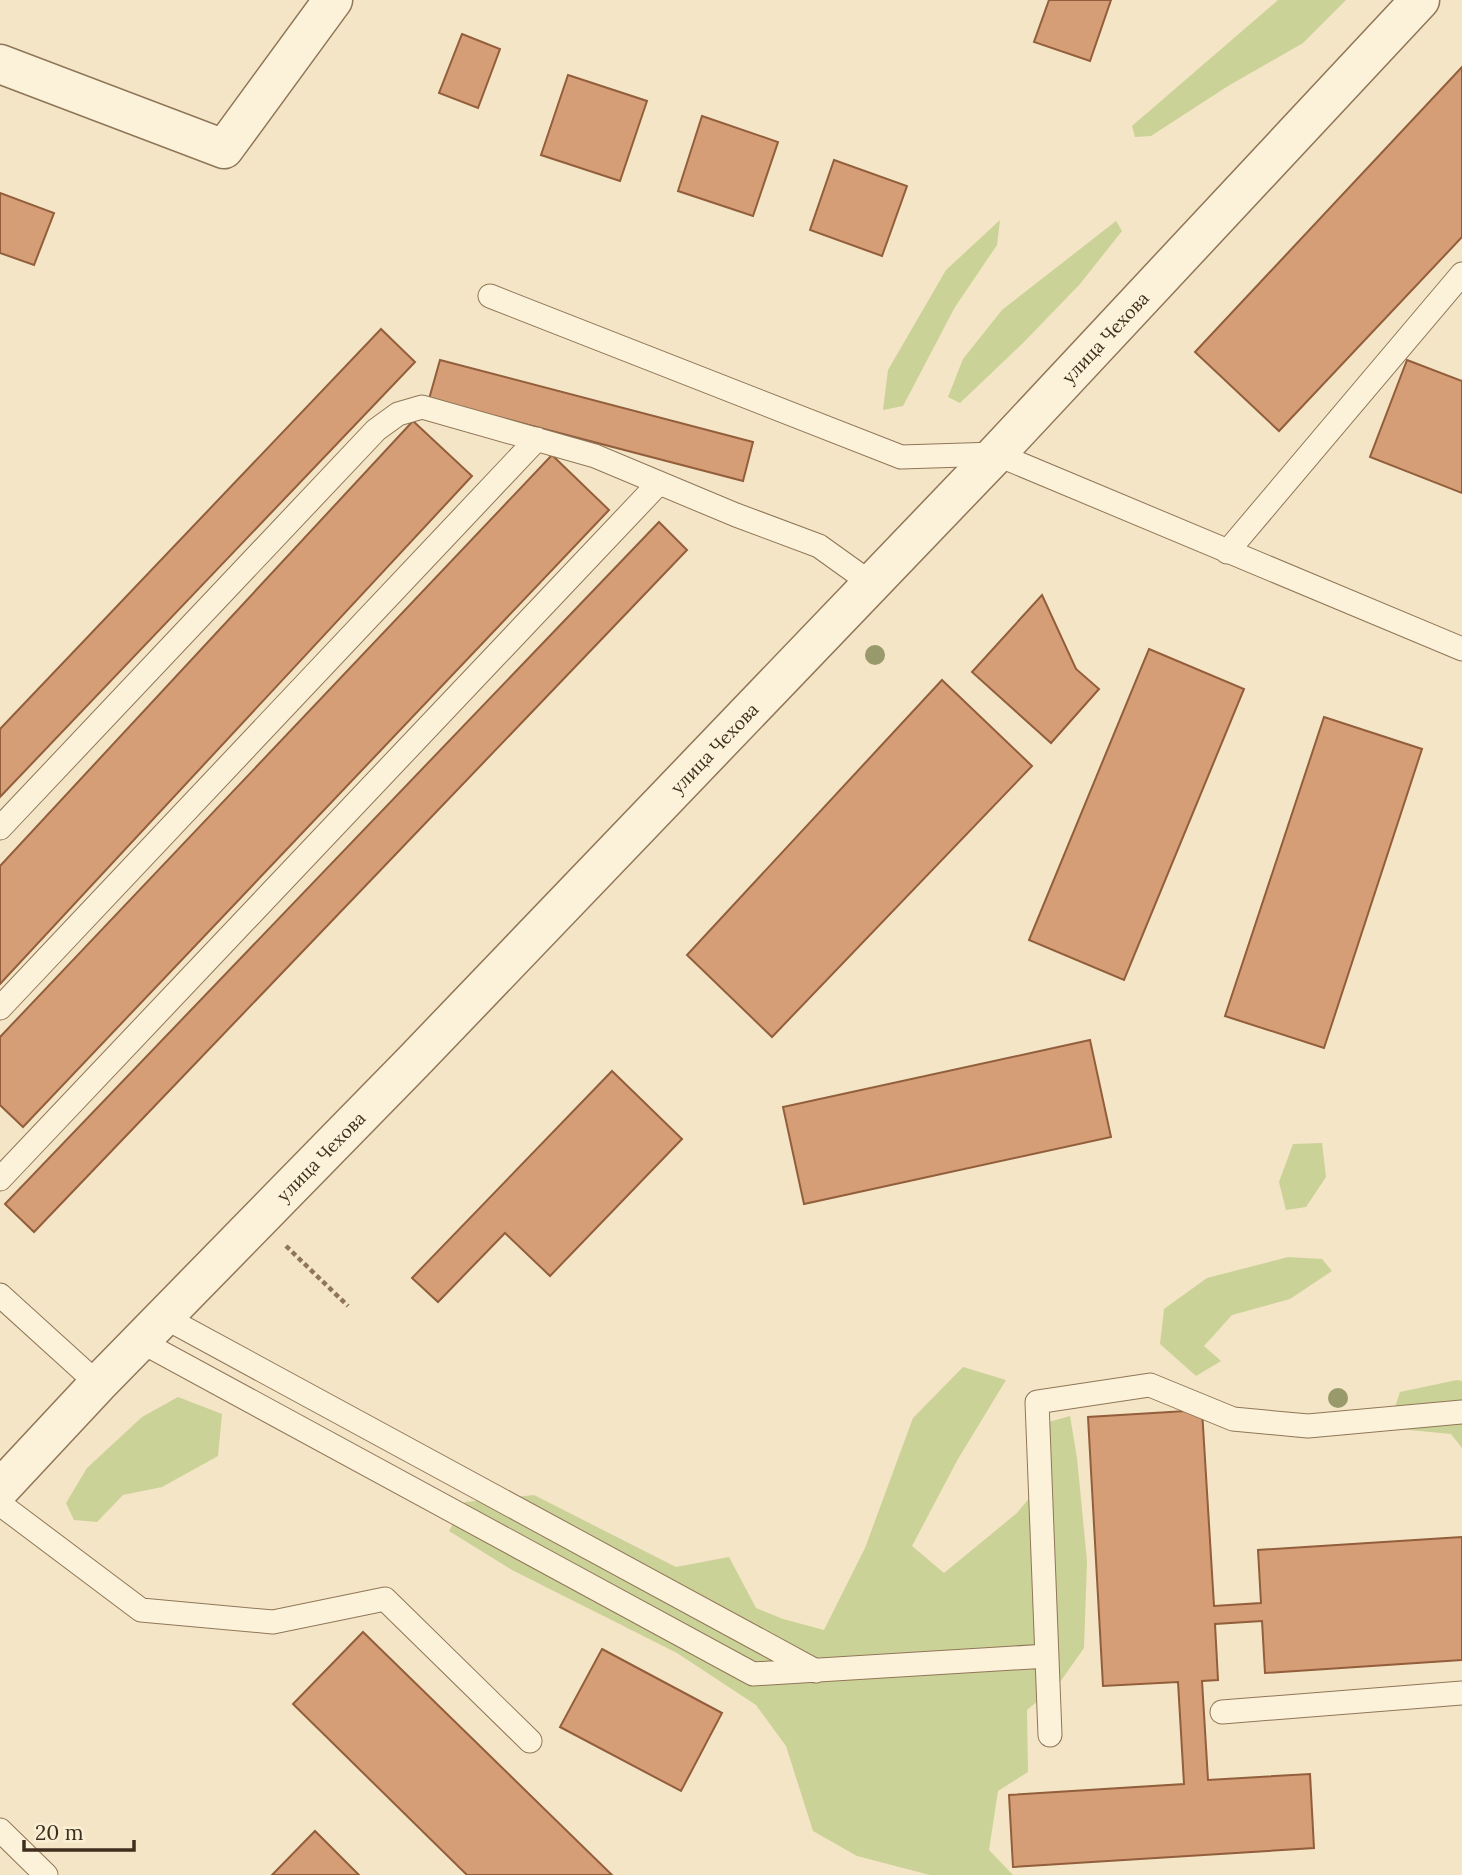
<svg xmlns="http://www.w3.org/2000/svg" width="1462" height="1875" font-family="Lora,serif">
  <rect width="100%" height="100%" fill="#f3e5c5"/>
  <!-- green -->
  <path fill="#cbd297" d="M 1278,0 L 1346,0 L 1303,43 L 1228,86 L 1151,136 L 1135,137 L 1132,126 Z
    M 1000,220 L 997,245 L 955,307 L 903,406 L 883,410 L 888,370 L 946,270 Z
    M 1116,221 L 1122,231 L 1080,284 L 1023,343 L 960,403 L 948,397 L 963,359 L 1002,310 Z
    M 1322,1143 L 1326,1177 L 1306,1207 L 1286,1210 L 1279,1182 L 1293,1144 Z
    M 1288,1257 L 1322,1259 L 1332,1271 L 1290,1299 L 1232,1315 L 1204,1346 L 1221,1361 L 1196,1376 L 1160,1344 L 1164,1309 L 1207,1278 Z
    M 963,1367 L 1006,1380 L 958,1459 L 912,1546 L 944,1573 L 1017,1513 L 1045,1479 L 1045,1423 L 1070,1416 L 1077,1458 L 1087,1561 L 1084,1648 L 1060,1682 L 1027,1710 L 1028,1772 L 998,1791 L 989,1850 L 1013,1875 L 930,1875 L 857,1856 L 813,1831 L 786,1746 L 756,1705 L 677,1653 L 512,1570 L 449,1531 L 465,1502 L 534,1495 L 676,1567 L 729,1557 L 756,1608 L 783,1619 L 824,1630 L 865,1548 L 913,1418 Z
    M 1457,1380 L 1462,1381 L 1462,1448 L 1451,1434 L 1388,1428 L 1400,1392 Z
    M 178,1397 L 222,1414 L 218,1456 L 162,1487 L 123,1495 L 97,1522 L 74,1520 L 66,1503 L 87,1468 L 142,1417 Z"/>
  <!-- building -->
  <path fill="#d59e77" stroke="#925e3b" stroke-width="2" d="M 1049,0 L 1111,0 L 1090,61 L 1034,42 Z
    M 462,34 L 500,49 L 478,108 L 439,93 Z
    M 1462,67 L 1462,237 L 1279,431 L 1195,352 Z
    M 568,75 L 647,101 L 620,181 L 541,155 Z
    M 702,116 L 778,142 L 753,216 L 678,191 Z
    M 834,160 L 907,186 L 882,256 L 810,230 Z
    M 0,193 L 54,213 L 34,265 L 0,253 Z
    M 381,329 L 415,362 L 0,797 L 0,729 Z
    M 440,360 L 753,442 L 743,481 L 429,399 Z
    M 1407,360 L 1462,381 L 1462,493 L 1370,457 Z
    M 413,421 L 472,476 L 0,984 L 0,866 Z
    M 552,455 L 609,510 L 23,1127 L 0,1105 L 0,1037 Z
    M 659,522 L 687,550 L 34,1232 L 5,1204 Z
    M 1042,595 L 1076,669 L 1099,689 L 1051,743 L 972,672 Z
    M 1149,649 L 1244,689 L 1124,980 L 1029,940 Z
    M 942,680 L 1032,766 L 772,1037 L 687,955 Z
    M 1324,717 L 1422,749 L 1324,1048 L 1225,1016 Z
    M 1090,1040 L 1111,1137 L 804,1204 L 783,1107 Z
    M 612,1071 L 682,1139 L 550,1276 L 505,1233 L 438,1302 L 412,1278 Z
    M 1202,1410 L 1214,1606 L 1261,1603 L 1258,1550 L 1462,1537 L 1462,1660 L 1265,1673 L 1262,1621 L 1215,1624 L 1218,1680 L 1202,1681 L 1208,1780 L 1310,1774 L 1314,1848 L 1013,1867 L 1009,1795 L 1184,1784 L 1178,1682 L 1103,1686 L 1088,1417 Z
    M 363,1632 L 612,1875 L 467,1875 L 293,1704 Z
    M 602,1649 L 722,1713 L 681,1791 L 560,1727 Z
    M 315,1831 L 359,1875 L 272,1875 Z"/>
  <g fill="none" stroke-linecap="round" stroke-linejoin="round">
    <!-- lane casing -->
    <g stroke="#907658" stroke-width="25">
      <path id="lane" d="M 490,296 L 901,457 L 996,454 L 1462,649
        M 1227,552 L 1462,274
        M 0,828 L 376,430 L 398,414 L 422,407 L 595,456 L 736,515 L 819,546 L 872,584
        M 0,1008 L 537,439
        M 0,1179 L 659,483
        M 0,1295 L 98,1384
        M 164,1317 L 816,1671
        M 140,1341 L 753,1674 L 1047,1656
        M 0,1504 L 141,1610 L 273,1622 L 385,1599 L 530,1741
        M 1222,1712 L 1462,1693
        M 1050,1735 L 1037,1402 L 1150,1385 L 1233,1419 L 1308,1426 L 1462,1412
        M 0,1830 L 46,1875"/>
    </g>
    <!-- street casing -->
    <g stroke="#907658" stroke-width="41">
      <g id="street">
        <path d="M 0,64 L 224,149 L 333,0"/>
        <path id="s1" d="M 0,1489 L 98,1384 L 414,1061 L 996,454 L 1420,0"/>
      </g>
    </g>
    <!-- path -->
    <path stroke="#907658" stroke-width="4.5" stroke-dasharray="5 3.5" stroke-linecap="butt" d="M 286,1246 L 348,1306"/>
    <!-- lane -->
    <use href="#lane" stroke="#fcf2d9" stroke-width="23"/>
    <!-- street -->
    <use href="#street" stroke="#fcf2d9" stroke-width="38"/>
  </g>
  <!-- trees -->
  <g fill="#989a6b">
    <circle cx="875" cy="655" r="10"/>
    <circle cx="1338" cy="1398" r="10"/>
  </g>
  <g text-anchor="middle" dominant-baseline="central" stroke-width="5" stroke-linejoin="round" paint-order="stroke">
    <!-- street labels -->
    <g font-size="18" fill="#3f2e1e" stroke="#f9efd5">
      <text stroke="none"><textPath href="#s1" startOffset="1596">улица Чехова</textPath></text>
      <text stroke="none"><textPath href="#s1" startOffset="1029">улица Чехова</textPath></text>
      <text stroke="none"><textPath href="#s1" startOffset="462">улица Чехова</textPath></text>
    </g>
  </g>
  <!-- scale -->
  <path d="M24 1840v10h110v-10" fill="none" stroke="#3f2e1e" stroke-width="3.5"/>
  <text x="35" y="1840" font-size="21" fill="#3f2e1e" stroke="#f9efd5" stroke-width="5" paint-order="stroke">20 m</text>
</svg>
